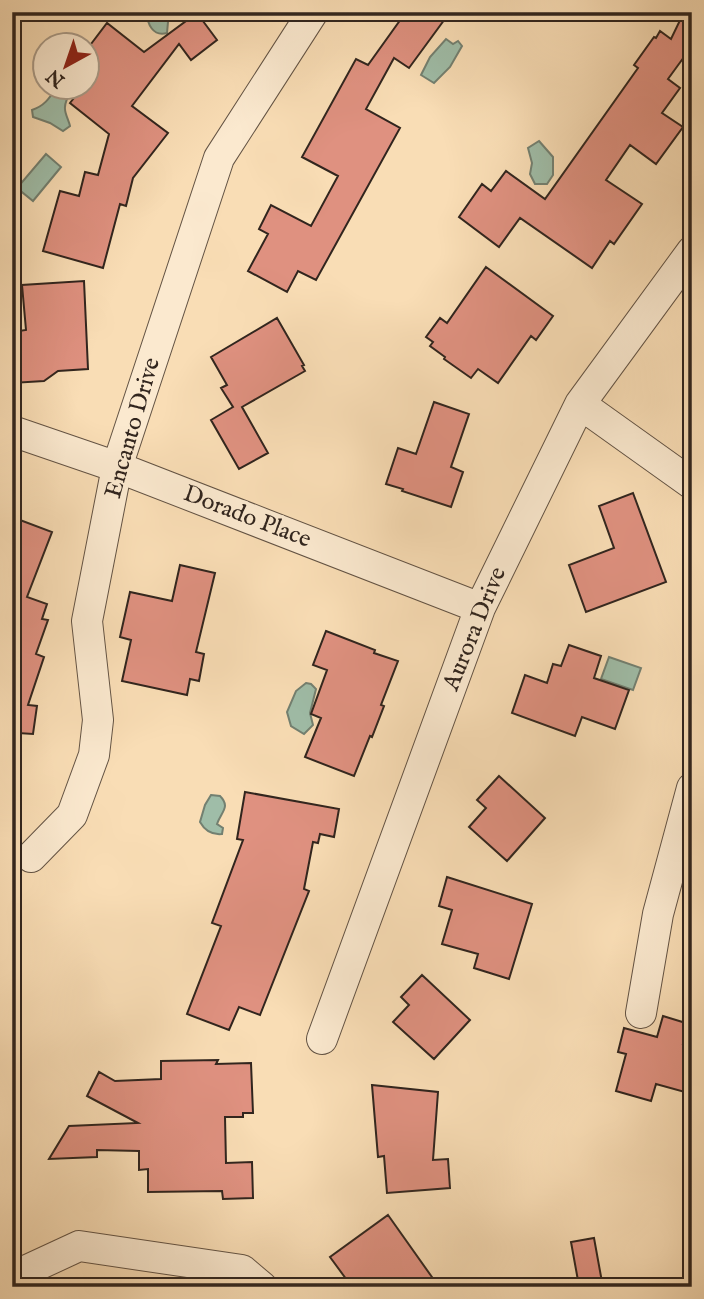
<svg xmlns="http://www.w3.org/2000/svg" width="704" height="1299" font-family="'IM FELL English',serif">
  <rect width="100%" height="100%" fill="#f9ddb5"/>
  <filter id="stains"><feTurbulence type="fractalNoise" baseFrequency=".00286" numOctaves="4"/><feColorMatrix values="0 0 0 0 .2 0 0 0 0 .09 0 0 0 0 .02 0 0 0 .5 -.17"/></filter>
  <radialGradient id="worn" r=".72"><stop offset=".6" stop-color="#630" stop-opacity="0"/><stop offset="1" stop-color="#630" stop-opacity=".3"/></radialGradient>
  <!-- water -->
  <path fill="#9fbda8" stroke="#738071" stroke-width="2" d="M 147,12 L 165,12 L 168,22 L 167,33 C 153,37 147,24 147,12 Z
    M 446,39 L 453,44 L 458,41 L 462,46 L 450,67 L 434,83 L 421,75 L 430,57 Z
    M 56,88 L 66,88 C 71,99 64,100 65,109 C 65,114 69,121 70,126 L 63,131 L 50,123 L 33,117 L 32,110 C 44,106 49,99 56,88 Z
    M 539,141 L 553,157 L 553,175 L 547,184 L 535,184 L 530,174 L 532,163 L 528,148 Z
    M 46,154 L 61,167 L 33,201 L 17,188 Z
    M 609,657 L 641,668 L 633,690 L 601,679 Z
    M 306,683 L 311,684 L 316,689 L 310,713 L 313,725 L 304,734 L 291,726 L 287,712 L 296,691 Z
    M 211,795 L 220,796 C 231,807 221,812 217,824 L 223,828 L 222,834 C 212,835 205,831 200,822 L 205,805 Z"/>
  <!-- building -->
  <path fill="#df9180" stroke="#31251e" stroke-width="2" d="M 406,12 L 450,12 L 409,68 L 394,58 L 366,109 L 400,128 L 316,280 L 298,271 L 287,292 L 248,271 L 268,234 L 259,229 L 271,205 L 311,226 L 338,176 L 302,157 L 356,59 L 368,65 Z
    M 684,12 L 692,12 L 692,46 L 668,79 L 680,88 L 662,113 L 683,127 L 656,164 L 630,145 L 606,180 L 642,204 L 614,244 L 610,241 L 592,268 L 520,218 L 499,247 L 459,217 L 482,184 L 491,191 L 506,171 L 545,199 L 638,68 L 634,65 L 654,37 L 656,38 L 660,31 L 671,39 Z
    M 197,13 L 217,40 L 191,60 L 179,44 L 132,106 L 168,133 L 133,178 L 126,206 L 120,204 L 103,268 L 43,251 L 60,191 L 79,196 L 85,172 L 98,175 L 109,134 L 70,103 L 82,88 L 88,88 L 88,80 L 98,67 L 88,59 L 88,48 L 107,23 L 144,52 Z
    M 486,267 L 553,316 L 536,340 L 531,336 L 498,383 L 478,369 L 471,378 L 444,359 L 445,357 L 430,346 L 433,342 L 426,337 L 440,318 L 447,323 Z
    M 84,281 L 88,369 L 58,371 L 44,381 L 12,383 L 12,332 L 26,330 L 22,285 Z
    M 277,318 L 304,365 L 302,366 L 305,371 L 242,407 L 268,453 L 239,469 L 211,420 L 233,407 L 221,388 L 227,385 L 211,357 Z
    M 434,402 L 469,414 L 451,467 L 463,472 L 451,507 L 402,491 L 403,489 L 386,484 L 398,448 L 416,454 Z
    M 633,493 L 666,582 L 586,612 L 569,565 L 614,548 L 599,506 Z
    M 12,517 L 52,532 L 27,597 L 47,604 L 42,619 L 48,620 L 36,654 L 44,657 L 28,705 L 37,706 L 33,734 L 18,733 L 16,740 L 12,740 Z
    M 180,565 L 215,573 L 196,652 L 204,654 L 199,681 L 190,679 L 187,695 L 122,681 L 131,640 L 120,637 L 130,592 L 172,601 Z
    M 326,631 L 375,650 L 374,653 L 398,661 L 381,705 L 384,706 L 372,737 L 370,736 L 354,776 L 305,757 L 321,718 L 311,714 L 327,670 L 313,665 Z
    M 569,645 L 601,656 L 594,678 L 629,690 L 615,729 L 582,717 L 575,736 L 512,713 L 525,675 L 547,683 L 553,664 L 561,666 Z
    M 499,776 L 545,818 L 507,861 L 469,827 L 486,808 L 477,800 Z
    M 245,792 L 339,809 L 334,837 L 320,834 L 318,843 L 313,842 L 304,889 L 309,891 L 260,1015 L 239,1007 L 229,1030 L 187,1014 L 221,926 L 212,923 L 243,840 L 237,839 Z
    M 447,877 L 532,904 L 509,979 L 474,968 L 478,954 L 442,944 L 452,910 L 439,906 Z
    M 422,975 L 470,1020 L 434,1059 L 393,1022 L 409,1005 L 401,997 Z
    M 663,1016 L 689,1024 L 683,1044 L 692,1046 L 692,1094 L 656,1084 L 651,1101 L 616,1091 L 626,1054 L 618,1052 L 624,1028 L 657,1037 Z
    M 218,1060 L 216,1064 L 251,1063 L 253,1113 L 243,1113 L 243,1117 L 225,1117 L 226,1163 L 252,1162 L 253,1198 L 223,1199 L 222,1191 L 148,1192 L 148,1169 L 139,1170 L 139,1151 L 97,1150 L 97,1157 L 49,1159 L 69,1126 L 138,1123 L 87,1096 L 99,1072 L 115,1081 L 161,1079 L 161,1061 Z
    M 372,1085 L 438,1092 L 433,1160 L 448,1159 L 450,1188 L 387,1193 L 384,1156 L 378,1157 Z
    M 388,1215 L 439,1287 L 352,1287 L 330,1257 Z
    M 594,1238 L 602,1282 L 579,1286 L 571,1242 Z"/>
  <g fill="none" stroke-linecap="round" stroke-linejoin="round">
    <!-- minor casing -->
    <g stroke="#635344" stroke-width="32">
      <path id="minor" d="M 580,404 L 692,484
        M 12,431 L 117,467 L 480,608
        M 31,857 L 72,815 L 94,755 L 98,720 L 87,621 L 117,467 L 219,158 L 313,12
        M 641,1013 L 658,914 L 692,788
        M 322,1039 L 480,608 L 580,404 L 692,251
        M 12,1277 L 79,1246 L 242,1270 L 262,1287"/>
    </g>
    <!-- minor -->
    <use href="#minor" stroke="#fbe9cf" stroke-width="30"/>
  </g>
  <g text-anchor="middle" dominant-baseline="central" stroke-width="7" stroke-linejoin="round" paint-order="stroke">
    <!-- street labels -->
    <g font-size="24" fill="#31251e" stroke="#fbe9cf">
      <text transform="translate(133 428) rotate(-74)">Encanto Drive</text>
      <text transform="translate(247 517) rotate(21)">Dorado Place</text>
      <text transform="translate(475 629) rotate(-68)">Aurora Drive</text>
    </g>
  </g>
  <!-- margin -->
  <rect width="704" height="1299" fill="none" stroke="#f9ddb5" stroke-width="42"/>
  <rect x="14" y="14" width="676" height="1271" fill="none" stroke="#31251e" stroke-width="3.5"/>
  <rect x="21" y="21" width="662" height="1257" fill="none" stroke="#31251e" stroke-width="2"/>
  <!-- north arrow -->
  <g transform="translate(66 66) rotate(220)"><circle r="33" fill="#fbe9cf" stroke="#aa9b88" stroke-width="2"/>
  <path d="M0-5L12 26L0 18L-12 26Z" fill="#8f2418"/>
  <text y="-10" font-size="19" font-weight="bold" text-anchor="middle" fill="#31251e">N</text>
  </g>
  <rect width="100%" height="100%" filter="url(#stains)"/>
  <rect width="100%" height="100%" fill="url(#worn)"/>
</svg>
